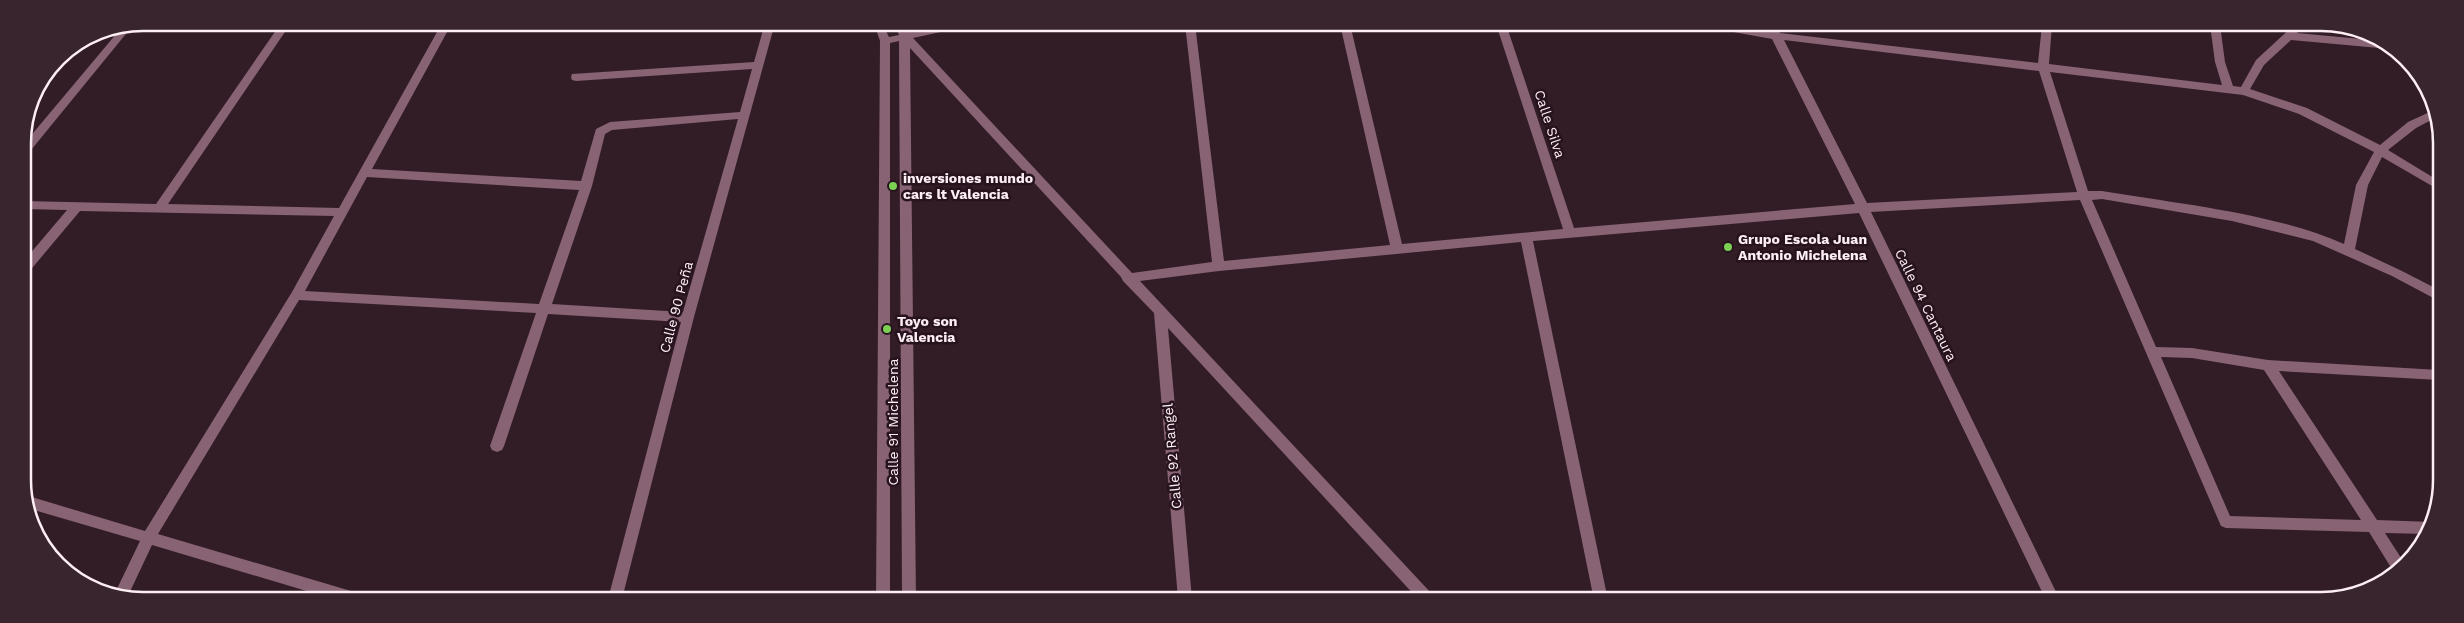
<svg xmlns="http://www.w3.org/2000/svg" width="2464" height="623" font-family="'Work Sans',sans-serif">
  <rect width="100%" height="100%" fill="#321c26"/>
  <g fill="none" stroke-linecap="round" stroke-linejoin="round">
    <!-- minor -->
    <path fill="#876373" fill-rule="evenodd" d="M 281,23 L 291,23 L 168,204 L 339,208 L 442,23 L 452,23 L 372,169 L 581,181 L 596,129 L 610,122 L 740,112 L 752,69 L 576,81 L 572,80 L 571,77 L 572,74 L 754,62 L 765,23 L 775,23 L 694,317 L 622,599 L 608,599 L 681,322 L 548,314 L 504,446 L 502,450 L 497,452 L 492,450 L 490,446 L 536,313 L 299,300 L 158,534 L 351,591 L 356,593 L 358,598 L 330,598 L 152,545 L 127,598 L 119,598 L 114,595 L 140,541 L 27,508 L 25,495 L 145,531 L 292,292 L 334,216 L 80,211 L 28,273 L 24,275 L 23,262 L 67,210 L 23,209 L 23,201 L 156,204 ZM 738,119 L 683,312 L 552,304 L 592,186 L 605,134 L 612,130 ZM 367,177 L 579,190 L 539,304 L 305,291 Z
      M 871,23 L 882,23 L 889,37 L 899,35 L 894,23 L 904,23 L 908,32 L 950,23 L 973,23 L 968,26 L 913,38 L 1132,273 L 1212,262 L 1185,24 L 1195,24 L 1224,261 L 1390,245 L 1340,24 L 1350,24 L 1402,244 L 1563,229 L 1496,24 L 1506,24 L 1574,228 L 1855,204 L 1772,39 L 1706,27 L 1701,24 L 1727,24 L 1769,31 L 1765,24 L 1775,24 L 1780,33 L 2038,63 L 2042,25 L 2052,25 L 2049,64 L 2222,85 L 2215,62 L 2210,25 L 2220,25 L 2225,62 L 2233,86 L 2241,87 L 2256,60 L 2294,25 L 2305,25 L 2297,33 L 2372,40 L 2383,46 L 2379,48 L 2291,40 L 2264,65 L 2250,89 L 2307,108 L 2380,145 L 2408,122 L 2434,110 L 2437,117 L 2416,128 L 2388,150 L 2439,181 L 2439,190 L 2382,157 L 2368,185 L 2355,249 L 2400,270 L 2439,290 L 2439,301 L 2392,276 L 2313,241 L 2232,221 L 2102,199 L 2092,200 L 2156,347 L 2192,348 L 2268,360 L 2439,370 L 2439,380 L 2279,371 L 2377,520 L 2432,522 L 2427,534 L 2385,533 L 2405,564 L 2395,574 L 2369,532 L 2226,528 L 2221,526 L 2080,200 L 1871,212 L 2060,600 L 2046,600 L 1859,213 L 1533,241 L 1608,600 L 1594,600 L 1521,242 L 1219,271 L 1140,281 L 1432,594 L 1434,599 L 1418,599 L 1168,328 L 1192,599 L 1178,599 L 1154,313 L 1123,281 L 1121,277 L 910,48 L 916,599 L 902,599 L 899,41 L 890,43 L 890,599 L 876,599 L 880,41 L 876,29 ZM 1784,40 L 2039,71 L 2077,192 L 1867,203 ZM 2050,72 L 2243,95 L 2299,114 L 2374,152 L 2356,185 L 2344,244 C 2274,213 2179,204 2102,191 L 2088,191 ZM 2161,357 L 2192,358 L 2264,370 L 2361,520 L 2230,516 Z
      M 134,24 L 27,155 L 23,156 L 23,145 L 122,27 Z"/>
  </g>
  <!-- markers -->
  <g fill="#7cd155" stroke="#27131d" stroke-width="2">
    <circle cx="893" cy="186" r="5"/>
    <circle cx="1728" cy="247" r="5"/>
    <circle cx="887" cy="329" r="5"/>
  </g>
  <g text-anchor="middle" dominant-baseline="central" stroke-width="5" stroke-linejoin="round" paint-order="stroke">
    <!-- street labels -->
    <g font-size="14" fill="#fdeef4" stroke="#27131d">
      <text transform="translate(1550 124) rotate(72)">Calle Silva</text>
      <text transform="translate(1926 305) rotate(64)">Calle 94 Cantaura</text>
      <text transform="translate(676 307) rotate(-75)">Calle 90 Peña</text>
      <text transform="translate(893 422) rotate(-90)">Calle 91 Michelena</text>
      <text transform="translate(1172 456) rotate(-95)">Calle 92 Rangel</text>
    </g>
    <!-- poi labels -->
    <g font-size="14" font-weight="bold" fill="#fdeef4" stroke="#27131d" text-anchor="start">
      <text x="903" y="178">inversiones mundo<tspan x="903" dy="16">cars lt Valencia</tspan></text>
      <text x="1738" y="239">Grupo Escola Juan<tspan x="1738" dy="16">Antonio Michelena</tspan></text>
      <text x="897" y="321">Toyo son<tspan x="897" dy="16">Valencia</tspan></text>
    </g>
  </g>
  <!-- crop -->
  <path d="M0 0H2464V623H0ZM143 31H2321A112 112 0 0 1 2433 143V480A112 112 0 0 1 2321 592H143A112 112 0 0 1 31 480V143A112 112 0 0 1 143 31Z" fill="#38252e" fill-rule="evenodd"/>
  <path fill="none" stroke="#fdeef4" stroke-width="2.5" d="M143 31H2321A112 112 0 0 1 2433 143V480A112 112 0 0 1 2321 592H143A112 112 0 0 1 31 480V143A112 112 0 0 1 143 31Z"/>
</svg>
